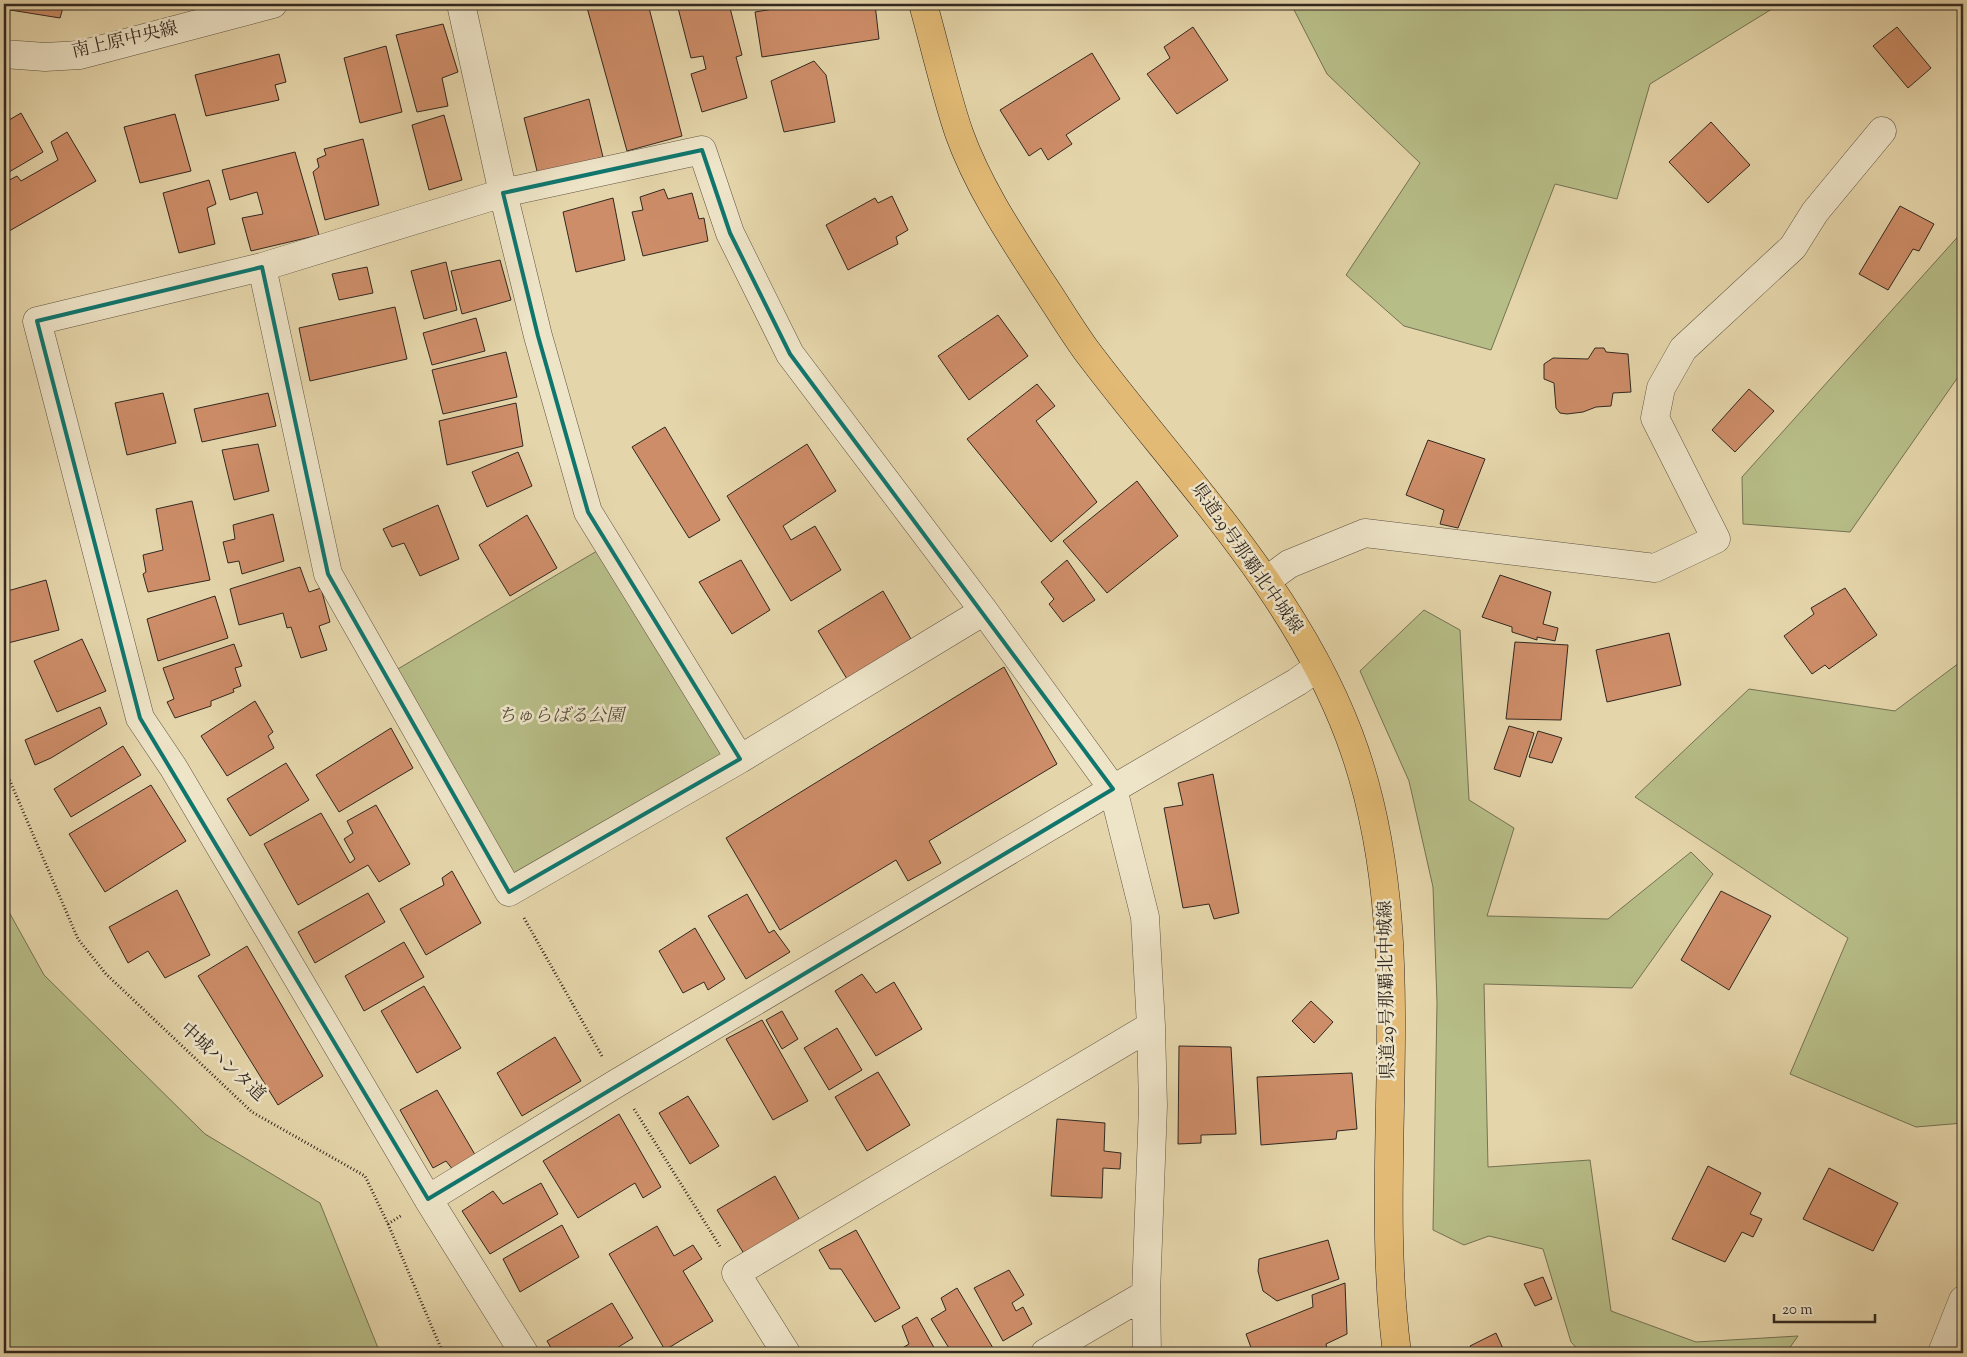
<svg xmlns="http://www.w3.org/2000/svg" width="1967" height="1357" font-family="'Sorts Mill Goudy','Noto Serif JP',serif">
  <rect width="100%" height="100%" fill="#e5d5aa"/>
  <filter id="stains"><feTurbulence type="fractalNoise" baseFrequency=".004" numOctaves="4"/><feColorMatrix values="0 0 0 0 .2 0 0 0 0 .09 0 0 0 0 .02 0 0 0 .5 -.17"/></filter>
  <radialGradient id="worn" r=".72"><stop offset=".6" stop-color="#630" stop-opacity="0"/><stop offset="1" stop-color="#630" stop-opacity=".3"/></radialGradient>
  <!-- green -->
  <path fill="#b7bd87" stroke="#747254" d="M 1291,4 L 1780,4 L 1650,84 L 1617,199 L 1555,184 L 1491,350 L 1404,326 L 1346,275 L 1420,163 L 1327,74 Z
    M 1963,231 L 1963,380 L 1958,377 L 1850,532 L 1743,524 L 1742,477 Z
    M 607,545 L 740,759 L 509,892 L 386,676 Z
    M 1424,610 L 1460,630 L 1469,800 L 1514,828 L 1487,916 L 1608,919 L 1691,852 L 1713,874 L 1632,988 L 1484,984 L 1488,1167 L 1590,1160 L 1611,1311 L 1696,1342 L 1798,1336 L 1786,1353 L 1581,1353 L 1571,1342 L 1543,1249 L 1489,1236 L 1464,1245 L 1433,1230 L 1437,1003 L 1433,887 L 1409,781 L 1360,671 Z
    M 1963,660 L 1963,1123 L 1916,1127 L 1790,1074 L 1848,938 L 1635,797 L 1749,689 L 1895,711 Z
    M 4,903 L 44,975 L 205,1134 L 320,1203 L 380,1353 L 4,1353 Z"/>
  <!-- building -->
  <path fill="#cd8d68" stroke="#322820" d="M 4,4 L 64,4 L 60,18 L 4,9 Z
    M 586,4 L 648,4 L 682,136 L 627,151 Z
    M 677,4 L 729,4 L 742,55 L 736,57 L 747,98 L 702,112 L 691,74 L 706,69 L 703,56 L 691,58 Z
    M 804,4 L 875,4 L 879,39 L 762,57 L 755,12 Z
    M 443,24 L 458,72 L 442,78 L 448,106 L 417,112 L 396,35 Z
    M 1193,27 L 1228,80 L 1177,114 L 1147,74 L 1170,58 L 1164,47 Z
    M 1897,27 L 1931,68 L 1908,88 L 1873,46 Z
    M 386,46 L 402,112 L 360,123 L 344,58 Z
    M 1092,53 L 1120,99 L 1066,135 L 1072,144 L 1048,160 L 1041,148 L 1029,156 L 1000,110 Z
    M 279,54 L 286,82 L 275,85 L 279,100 L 206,116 L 195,75 Z
    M 814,61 L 826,75 L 835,122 L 784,132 L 771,81 Z
    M 589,99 L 603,157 L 538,175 L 524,118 Z
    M 21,113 L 43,152 L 4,175 L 4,123 Z
    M 175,114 L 191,171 L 140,183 L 124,127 Z
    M 1960,114 L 1963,115 L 1963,150 L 1961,150 Z
    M 444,115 L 462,180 L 429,190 L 412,125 Z
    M 1711,122 L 1750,165 L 1708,203 L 1669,162 Z
    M 67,132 L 96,181 L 4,234 L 4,183 L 17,176 L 21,181 L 58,160 L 51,142 Z
    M 363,139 L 379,205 L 325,220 L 313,172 L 319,167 L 317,159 L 326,155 L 324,149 Z
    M 295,152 L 319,235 L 251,251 L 242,218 L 263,214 L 257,192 L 230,200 L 222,170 Z
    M 209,180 L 216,204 L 207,208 L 215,244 L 179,253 L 163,193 Z
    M 664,189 L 668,199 L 692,193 L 699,219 L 704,218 L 708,241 L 643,256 L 632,212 L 643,210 L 640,197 Z
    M 892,196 L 908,230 L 896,237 L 898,244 L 848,270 L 826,225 L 875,198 L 878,203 Z
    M 613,198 L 625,260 L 576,272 L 563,212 Z
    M 1900,206 L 1934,224 L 1919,251 L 1913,249 L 1888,290 L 1859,274 Z
    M 500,260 L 511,300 L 462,314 L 451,271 Z
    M 446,262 L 457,310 L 424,319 L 411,271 Z
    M 367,267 L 373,293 L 339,300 L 332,274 Z
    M 395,307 L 407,359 L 310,381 L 299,328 Z
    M 998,315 L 1028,356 L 969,400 L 938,356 Z
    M 476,318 L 485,351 L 432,365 L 423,333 Z
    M 1595,348 L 1604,348 L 1606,352 L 1628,354 L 1631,392 L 1613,393 L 1611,406 L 1596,407 L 1583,412 L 1567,414 L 1560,413 L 1556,408 L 1554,383 L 1544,379 L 1544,364 L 1553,358 L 1588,359 Z
    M 506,352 L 517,397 L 443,414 L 432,370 Z
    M 1037,384 L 1055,406 L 1036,421 L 1097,502 L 1051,542 L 967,439 Z
    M 1749,389 L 1774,411 L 1735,452 L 1712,430 Z
    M 163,393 L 176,443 L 127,455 L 115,403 Z
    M 268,393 L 276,426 L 202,442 L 194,409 Z
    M 516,403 L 523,446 L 447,465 L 439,421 Z
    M 665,427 L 720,520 L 689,538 L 632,447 Z
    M 1428,440 L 1485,459 L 1458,528 L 1440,524 L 1444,510 L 1406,495 Z
    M 258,444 L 269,491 L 234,500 L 222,450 Z
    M 807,444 L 836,491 L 783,526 L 791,540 L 815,526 L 841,570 L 791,601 L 727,496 Z
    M 518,452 L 532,486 L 487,507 L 472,472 Z
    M 1137,481 L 1178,536 L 1107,593 L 1063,541 Z
    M 192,501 L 210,580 L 148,592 L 143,574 L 146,572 L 143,555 L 163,550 L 156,509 Z
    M 438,505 L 459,559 L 420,576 L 404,543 L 392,547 L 383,529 Z
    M 273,514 L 284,561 L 242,574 L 239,561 L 228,563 L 223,542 L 235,539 L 233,525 Z
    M 527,515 L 557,568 L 510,596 L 479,545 Z
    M 741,560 L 770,610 L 732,634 L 699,582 Z
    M 1067,560 L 1095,600 L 1063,622 L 1049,604 L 1054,599 L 1041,582 Z
    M 300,567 L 309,592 L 321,588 L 330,622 L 319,626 L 327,650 L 301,658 L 291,627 L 287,628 L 283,613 L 239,625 L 230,589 Z
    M 1500,575 L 1551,592 L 1543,624 L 1558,628 L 1555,641 L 1537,637 L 1537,640 L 1512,632 L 1512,627 L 1482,617 Z
    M 46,580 L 59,630 L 4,644 L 4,592 Z
    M 1845,588 L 1877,635 L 1829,669 L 1825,665 L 1812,674 L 1784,636 L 1814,614 L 1811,608 Z
    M 883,591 L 911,639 L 847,679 L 818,631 Z
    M 215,596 L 228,638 L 158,661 L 147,619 Z
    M 1669,633 L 1681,685 L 1607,702 L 1596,650 Z
    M 82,639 L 106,691 L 57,712 L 34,661 Z
    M 1515,642 L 1568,645 L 1561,720 L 1506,719 Z
    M 234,644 L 242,666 L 235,668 L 241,686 L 233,689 L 234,692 L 211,701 L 211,706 L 175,718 L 167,702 L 174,699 L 163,668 Z
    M 1004,667 L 1057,764 L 929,841 L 941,863 L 908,881 L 896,860 L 780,930 L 726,838 Z
    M 255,701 L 273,732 L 268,736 L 274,748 L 227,776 L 201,736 Z
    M 100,707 L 107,724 L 51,758 L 35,765 L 25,740 Z
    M 1509,726 L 1534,733 L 1520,777 L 1494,769 Z
    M 391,728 L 413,768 L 339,812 L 316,775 Z
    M 1538,731 L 1562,738 L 1552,763 L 1529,757 Z
    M 123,746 L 141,775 L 71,817 L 54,789 Z
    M 286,763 L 309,800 L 250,836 L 227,799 Z
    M 1213,774 L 1239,913 L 1214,919 L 1209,904 L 1183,908 L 1164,808 L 1183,805 L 1178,783 Z
    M 151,785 L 186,841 L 105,892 L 69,834 Z
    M 376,805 L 410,864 L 379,882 L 368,865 L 298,905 L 264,844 L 321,813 L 350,863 L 355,859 L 344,839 L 353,833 L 347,821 Z
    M 452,871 L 481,923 L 426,955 L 400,909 L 444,885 L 442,878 Z
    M 177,890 L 210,955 L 165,978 L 148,951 L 128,963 L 109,927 Z
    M 1721,891 L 1771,916 L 1729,990 L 1681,960 Z
    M 368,893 L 385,922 L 315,963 L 298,932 Z
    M 747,894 L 769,933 L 774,930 L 790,952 L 746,979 L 708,916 Z
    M 695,928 L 725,979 L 708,990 L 704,982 L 683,993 L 659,951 Z
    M 404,942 L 424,977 L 364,1011 L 345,976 Z
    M 247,946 L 323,1076 L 278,1105 L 198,976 Z
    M 862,974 L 876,993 L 894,982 L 922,1029 L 876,1056 L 835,991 Z
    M 424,986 L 461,1048 L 417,1073 L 381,1011 Z
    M 1311,1001 L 1333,1022 L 1314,1043 L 1292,1021 Z
    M 782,1011 L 798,1039 L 782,1049 L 766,1020 Z
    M 762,1020 L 808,1101 L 773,1120 L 726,1039 Z
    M 837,1028 L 862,1070 L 829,1090 L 804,1048 Z
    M 555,1037 L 581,1081 L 522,1116 L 497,1073 Z
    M 1179,1046 L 1231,1047 L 1236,1134 L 1201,1135 L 1201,1143 L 1178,1144 Z
    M 878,1072 L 910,1125 L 867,1151 L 835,1097 Z
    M 1352,1073 L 1357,1129 L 1337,1131 L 1336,1139 L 1261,1145 L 1257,1077 Z
    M 437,1090 L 477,1158 L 454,1171 L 446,1161 L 433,1168 L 400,1110 Z
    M 688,1096 L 719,1146 L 690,1164 L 659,1113 Z
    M 619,1114 L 661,1187 L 643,1198 L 635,1183 L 578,1218 L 543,1161 Z
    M 1057,1119 L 1105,1123 L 1104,1151 L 1121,1153 L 1120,1169 L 1103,1168 L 1102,1198 L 1051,1196 Z
    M 1708,1166 L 1761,1193 L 1750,1214 L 1762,1219 L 1753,1237 L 1742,1232 L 1725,1262 L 1672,1239 Z
    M 1829,1168 L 1898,1203 L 1873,1251 L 1803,1219 Z
    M 775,1176 L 802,1224 L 746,1257 L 717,1210 Z
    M 541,1183 L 558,1214 L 490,1254 L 462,1211 L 493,1191 L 503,1204 Z
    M 562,1225 L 579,1257 L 520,1292 L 503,1259 Z
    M 657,1226 L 674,1256 L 693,1245 L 702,1259 L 683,1271 L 713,1321 L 665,1350 L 609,1254 Z
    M 856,1230 L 900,1308 L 875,1322 L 841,1269 L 830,1269 L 819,1250 Z
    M 1328,1240 L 1339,1279 L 1277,1301 L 1263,1291 L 1258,1271 L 1259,1259 Z
    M 1009,1270 L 1024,1295 L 1012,1303 L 1016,1311 L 1023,1307 L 1032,1324 L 1003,1341 L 974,1288 Z
    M 1543,1277 L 1552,1299 L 1535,1306 L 1524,1284 Z
    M 1345,1283 L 1347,1334 L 1326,1344 L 1328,1353 L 1253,1353 L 1246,1334 L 1313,1307 L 1312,1295 Z
    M 957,1288 L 996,1353 L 952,1353 L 931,1319 L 946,1310 L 941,1298 Z
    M 612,1303 L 633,1338 L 609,1353 L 554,1353 L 547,1341 Z
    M 917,1317 L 937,1353 L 894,1353 L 909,1344 L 902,1326 Z
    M 1496,1333 L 1505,1353 L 1470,1353 L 1473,1352 L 1470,1346 Z
    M 1110,1348 L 1113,1353 L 1102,1353 Z"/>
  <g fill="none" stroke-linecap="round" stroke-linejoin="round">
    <!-- minor casing -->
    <g stroke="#5f5342" stroke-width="29">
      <path id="minor" d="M 461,4 L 503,193 L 538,336 L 588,512 L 740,759
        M 4,54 L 45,57 L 80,55 L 273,4
        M 262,267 L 328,574 L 509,892 L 740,759 L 984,611 L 1113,789 L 617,1083 L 428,1199 L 524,1353
        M 1266,581 L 1289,564 L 1365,533 L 1655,568 L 1716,539 L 1655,418 L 1661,388 L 1683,349 L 1793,247 L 1815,212 L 1882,131
        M 1151,1026 L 1145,917 L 1113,789 L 1297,682 L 1318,667
        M 428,1199 L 173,767 L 140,718 L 37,321 L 262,267 L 503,193 L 702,150 L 730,233 L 790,354 L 984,611
        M 786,1353 L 736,1273 L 1151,1026 L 1153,1106 L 1146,1294 L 1147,1353
        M 1045,1353 L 1146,1294
        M 1942,1353 L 1963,1300"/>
    </g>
    <!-- major casing -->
    <g stroke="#322820" stroke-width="29">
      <path id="major" d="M 923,4 C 935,46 945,92 959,133 C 978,186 1010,234 1041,282 C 1056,304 1070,328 1086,350 C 1179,474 1293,587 1349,735 C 1424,934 1370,1148 1397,1353"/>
    </g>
    <!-- path -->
    <path stroke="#322820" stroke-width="3" stroke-dasharray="1 2.5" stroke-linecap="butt" d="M 4,767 L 78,939 L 106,974 L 252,1112 L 365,1176 L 388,1224 L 443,1353
      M 524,918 L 602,1056
      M 634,1109 L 721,1248
      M 388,1224 L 402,1215"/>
    <!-- minor -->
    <use href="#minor" stroke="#eee4c8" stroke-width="28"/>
    <!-- major -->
    <use href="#major" stroke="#e2ba75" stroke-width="28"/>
  </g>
  <!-- marked area -->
  <path fill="none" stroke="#0f766e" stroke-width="4" stroke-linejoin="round" d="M 702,150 L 730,233 L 790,354 L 1113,789 L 428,1199 L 140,718 L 37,321 L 262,267 L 328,574 L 509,892 L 740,759 L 588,512 L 538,336 L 503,193 Z"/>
  <g text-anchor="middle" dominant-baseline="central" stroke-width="5" stroke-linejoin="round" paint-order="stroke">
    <!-- street labels -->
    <g font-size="18" fill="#322820" stroke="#eee4c8">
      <text transform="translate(125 41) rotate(-13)">南上原中央線</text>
      <text transform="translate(1246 559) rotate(55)">県道29号那覇北中城線</text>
      <text transform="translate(1388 990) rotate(-91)">県道29号那覇北中城線</text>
      <text transform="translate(222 1063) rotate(42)">中城ハンタ道</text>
    </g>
    <!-- park labels -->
    <g font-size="18" font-style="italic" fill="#534d3a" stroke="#eee4c8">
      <text x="561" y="717">ちゅらばる公園</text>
    </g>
  </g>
  <!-- margin -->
  <rect width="1967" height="1357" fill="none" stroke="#e5d5aa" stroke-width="20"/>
  <rect x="5" y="5" width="1957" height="1347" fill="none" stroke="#322820" stroke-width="2.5"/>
  <rect x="10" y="10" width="1947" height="1337" fill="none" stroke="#322820"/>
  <!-- scale -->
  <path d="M1774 1314v8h101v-8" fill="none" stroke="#322820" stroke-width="2.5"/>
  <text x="1782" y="1314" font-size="15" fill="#322820" stroke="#eee4c8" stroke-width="4" paint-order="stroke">20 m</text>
  <rect width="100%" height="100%" filter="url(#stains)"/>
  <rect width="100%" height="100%" fill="url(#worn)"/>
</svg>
